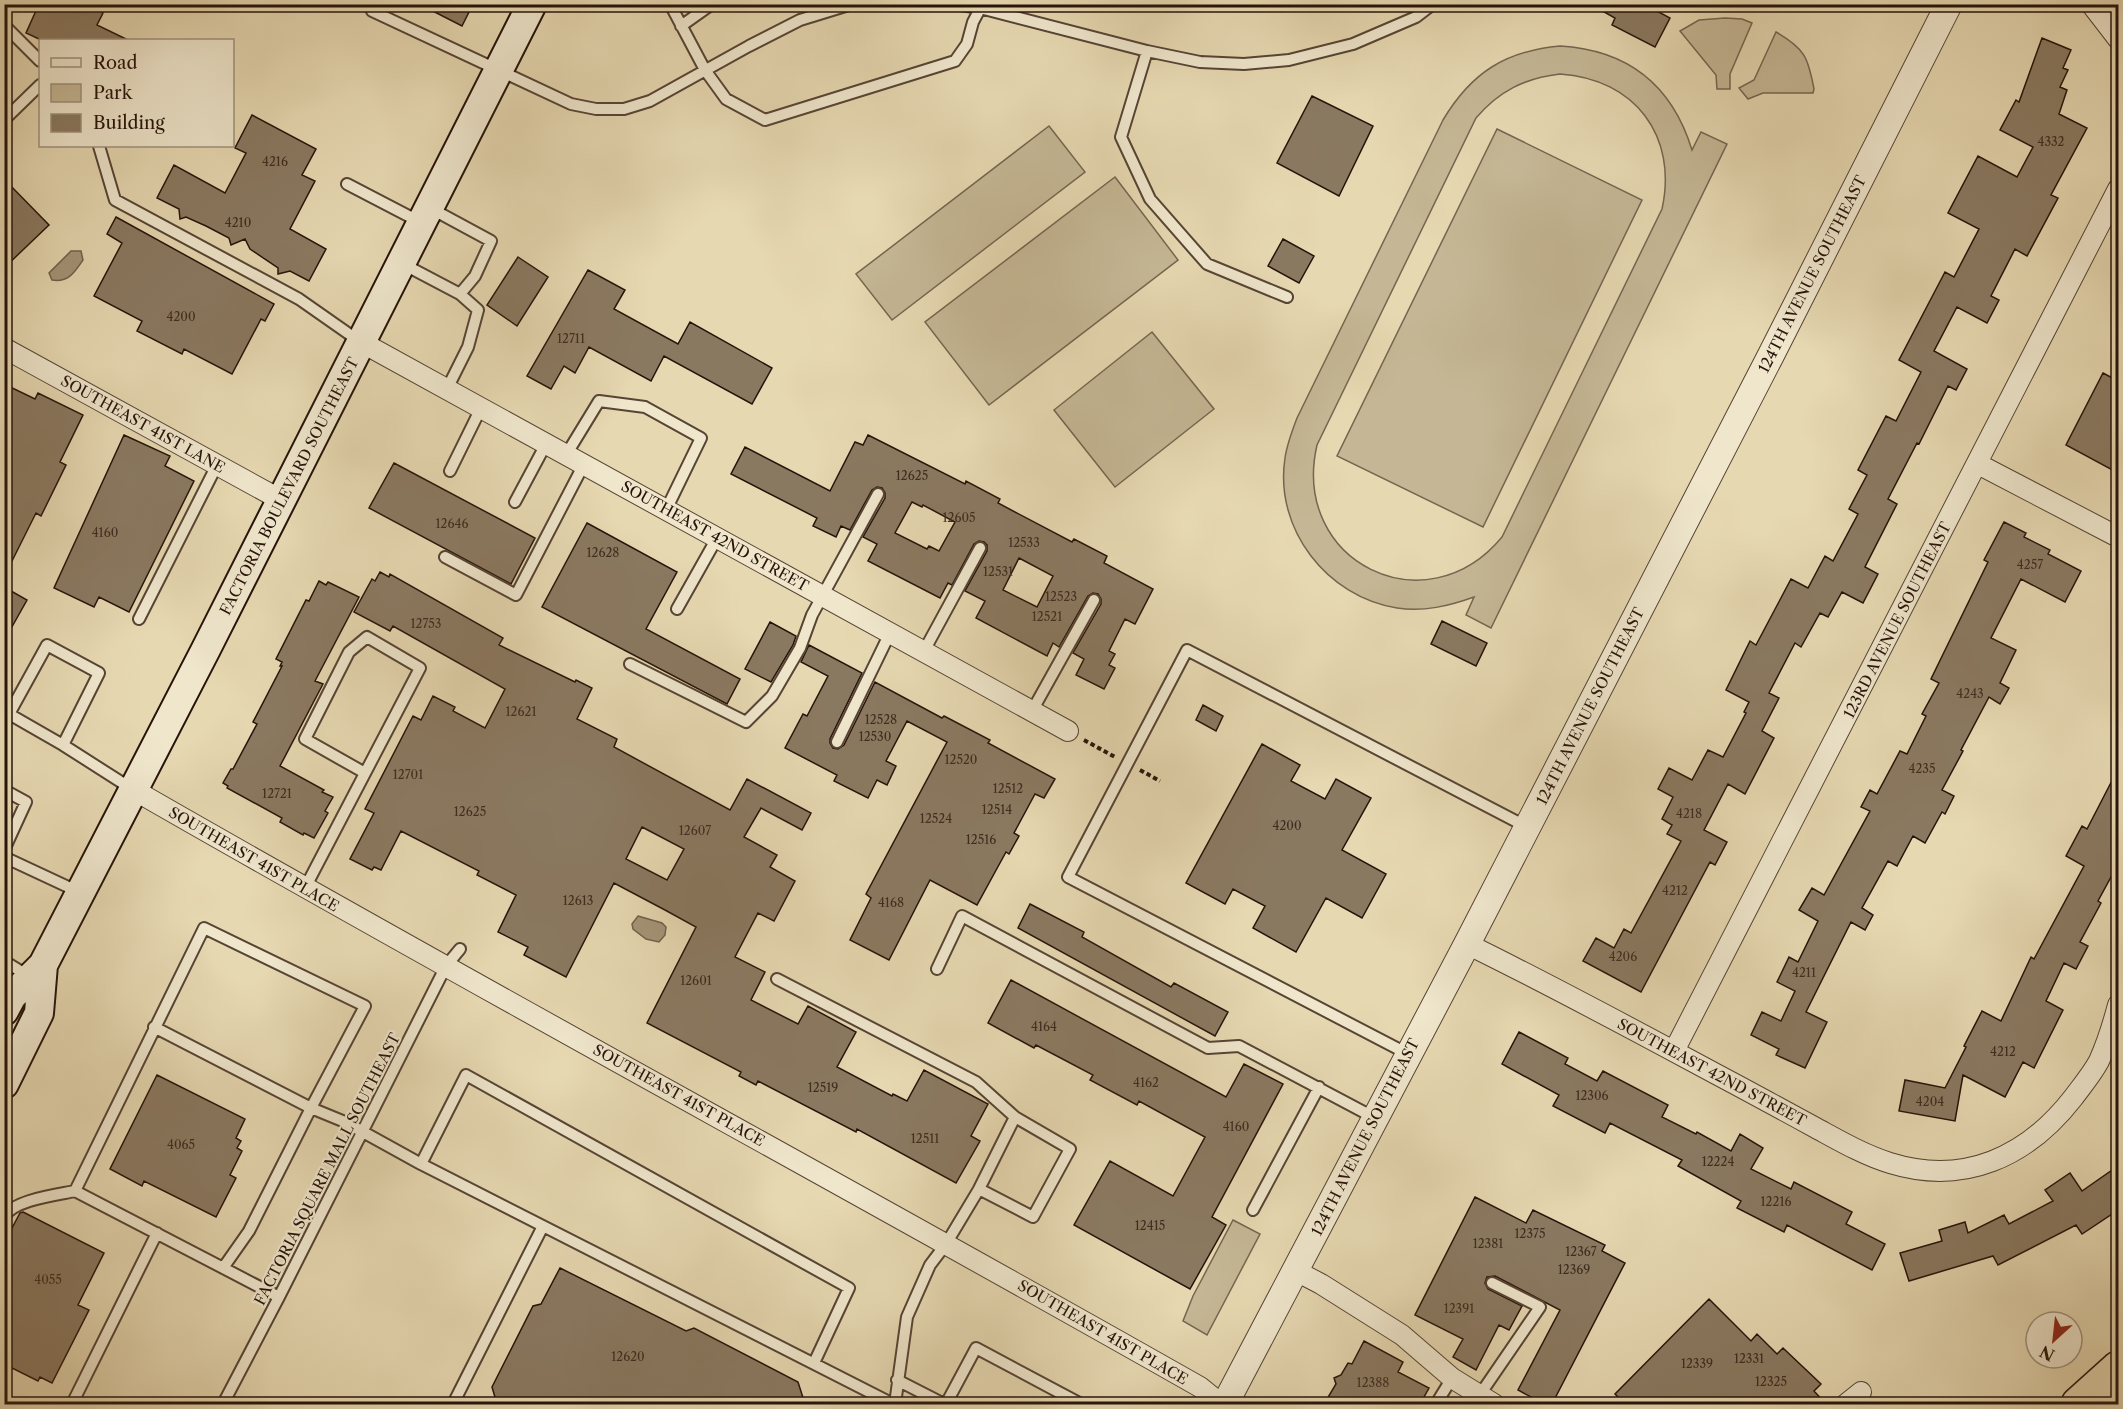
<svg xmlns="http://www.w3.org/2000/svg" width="2123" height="1409" font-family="'Libre Caslon Text',serif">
  <rect width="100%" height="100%" fill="#e6d8b1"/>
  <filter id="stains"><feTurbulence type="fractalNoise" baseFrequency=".00333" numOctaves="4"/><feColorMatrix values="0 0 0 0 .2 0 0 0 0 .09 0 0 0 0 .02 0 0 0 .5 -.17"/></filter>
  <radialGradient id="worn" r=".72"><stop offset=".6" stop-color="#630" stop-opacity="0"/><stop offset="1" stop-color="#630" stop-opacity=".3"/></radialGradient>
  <!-- green -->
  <path fill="#c5b795" stroke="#766550" stroke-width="1.5" fill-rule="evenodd" d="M 1725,18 L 1742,19 L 1752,23 L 1730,74 L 1730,89 L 1717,89 L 1716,75 L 1680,31 L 1699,20 Z
    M 1776,32 C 1805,49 1808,57 1814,89 L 1813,93 L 1763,93 L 1748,99 L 1739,88 L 1754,80 Z
    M 1560,46 C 1628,50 1672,85 1692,150 L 1701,132 L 1727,144 L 1491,628 L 1466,615 L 1474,597 C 1449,606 1424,612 1397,608 C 1327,597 1274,529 1285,458 C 1287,444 1292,431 1297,418 L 1443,120 C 1471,73 1505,51 1560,46 ZM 1560,74 C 1635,79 1678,136 1662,209 L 1502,537 C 1426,629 1290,562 1317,445 L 1476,118 C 1499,91 1525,78 1560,74 Z
    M 1049,126 L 1085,172 L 892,320 L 856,274 Z
    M 1497,129 L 1642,200 L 1483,527 L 1337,456 Z
    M 1115,177 L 1178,260 L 989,405 L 925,322 Z
    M 1152,332 L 1214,409 L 1115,487 L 1054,410 Z
    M 1233,1220 L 1260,1234 L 1207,1335 L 1183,1321 L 1193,1296 Z"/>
  <!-- water -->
  <path fill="#a59578" stroke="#72614c" stroke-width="1.5" d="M 71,251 L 81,251 L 83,260 C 75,272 68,283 52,280 L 49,273 Z
    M 638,916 L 662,923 L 666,927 L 665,935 L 659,942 L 646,939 L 633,929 L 632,924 Z"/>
  <!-- building -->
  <path fill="#8a7961" stroke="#26130a" stroke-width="1.5" fill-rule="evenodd" d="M 39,4 L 85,4 L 103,13 L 97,25 L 128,40 L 41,40 L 26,33 Z
    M 419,4 L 473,4 L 462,26 Z
    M 1590,4 L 1644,4 L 1670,18 L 1655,47 L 1612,25 L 1615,18 Z
    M 2042,38 L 2071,50 L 2063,68 L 2068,70 L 2060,87 L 2067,90 L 2059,114 L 2087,128 L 2051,195 L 2058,198 L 2027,256 L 2015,249 L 1991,296 L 1999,300 L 1987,323 L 1957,307 L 1934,351 L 1967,369 L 1956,390 L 1948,386 L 1919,444 L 1917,443 L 1888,499 L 1897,504 L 1865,567 L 1878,574 L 1863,603 L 1842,592 L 1828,617 L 1820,613 L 1801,647 L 1795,643 L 1769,693 L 1779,698 L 1762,731 L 1774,738 L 1745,794 L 1728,784 L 1704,830 L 1727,842 L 1715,865 L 1710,862 L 1641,992 L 1583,961 L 1596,938 L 1614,948 L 1624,929 L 1631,933 L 1681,841 L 1667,834 L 1672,825 L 1662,819 L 1673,797 L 1658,789 L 1669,768 L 1692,780 L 1708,750 L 1723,757 L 1746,713 L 1744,712 L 1749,702 L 1726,690 L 1750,641 L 1756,645 L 1791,579 L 1808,588 L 1825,556 L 1833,561 L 1858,514 L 1849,509 L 1867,475 L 1858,470 L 1886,416 L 1896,421 L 1921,372 L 1899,360 L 1945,272 L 1954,277 L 1979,229 L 1948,213 L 1978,156 L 2017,177 L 2033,147 L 2000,130 L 2016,100 L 2019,102 Z
    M 1312,96 L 1373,126 L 1339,196 L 1277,163 Z
    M 252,115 L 316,149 L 302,175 L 315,181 L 290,229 L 326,249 L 309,281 L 290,271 L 278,274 L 278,268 L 250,249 L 245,239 L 231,245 L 229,238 L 206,226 L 186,217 L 180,219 L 179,209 L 157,198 L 174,165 L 225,193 L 246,153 L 235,148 Z
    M 4,179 L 49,225 L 4,268 Z
    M 116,217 L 274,304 L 265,321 L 261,319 L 232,374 L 184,349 L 182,354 L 137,331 L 142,321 L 94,296 L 122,243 L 107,234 Z
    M 1283,239 L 1314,256 L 1299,283 L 1268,266 Z
    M 518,257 L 548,277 L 517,326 L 487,305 Z
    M 588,270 L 625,290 L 614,309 L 678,344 L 690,322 L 772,368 L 752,404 L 664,356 L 651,381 L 589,347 L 575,373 L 564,366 L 551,389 L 527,376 Z
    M 2103,373 L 2118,381 L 2118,473 L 2066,445 Z
    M 4,384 L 35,399 L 38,393 L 83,415 L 60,462 L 66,465 L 41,516 L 36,513 L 4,577 Z
    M 124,435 L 170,456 L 165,466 L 194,481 L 129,612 L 99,597 L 94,607 L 54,588 Z
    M 868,435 L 965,484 L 966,481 L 1000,499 L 998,503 L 1072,542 L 1074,539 L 1107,556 L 1104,563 L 1153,589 L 1135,624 L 1125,619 L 1109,651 L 1115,654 L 1109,665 L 1115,668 L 1104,689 L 1076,675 L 1084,659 L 1073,653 L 1101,604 L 1101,599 L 1098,594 L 1093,593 L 1088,596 L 1059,647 L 1053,643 L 1047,656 L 976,618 L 985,601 L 965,591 L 987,551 L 987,545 L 984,542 L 979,541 L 974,544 L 952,585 L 948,583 L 940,598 L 868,561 L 877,544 L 863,537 L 885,498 L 885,493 L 882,488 L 877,487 L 872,490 L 850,530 L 841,526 L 836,537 L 813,526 L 817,518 L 731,474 L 745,447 L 830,491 L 855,442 L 863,445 ZM 912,502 L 922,507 L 923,505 L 955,522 L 939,551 L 929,546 L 927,549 L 895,533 ZM 1019,558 L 1053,576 L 1037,607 L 1003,590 Z
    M 394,463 L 535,538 L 511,584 L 369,508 Z
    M 2004,522 L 2026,533 L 2024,537 L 2050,550 L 2048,554 L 2081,571 L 2065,602 L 2021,579 L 1991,638 L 2016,650 L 2000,683 L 2009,688 L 2000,704 L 1989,697 L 1961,750 L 1963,751 L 1942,790 L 1954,796 L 1945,814 L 1942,812 L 1925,843 L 1913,836 L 1897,866 L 1888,861 L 1862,908 L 1873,915 L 1865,930 L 1851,922 L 1806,1012 L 1827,1022 L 1805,1068 L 1776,1055 L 1779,1049 L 1751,1035 L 1762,1012 L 1781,1021 L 1795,991 L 1777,982 L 1789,957 L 1798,962 L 1818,921 L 1799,910 L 1812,888 L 1824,895 L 1870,811 L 1861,807 L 1870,790 L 1877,794 L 1900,751 L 1907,754 L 1926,716 L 1922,714 L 1939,683 L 1931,679 L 1988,562 L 1984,560 Z
    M 587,523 L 677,572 L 646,629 L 740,679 L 727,704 L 542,607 Z
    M 380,572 L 389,577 L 390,574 L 503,638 L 499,645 L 575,682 L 576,680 L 592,688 L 577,719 L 617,739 L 614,747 L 730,810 L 747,779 L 811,813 L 802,830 L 761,808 L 744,837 L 777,855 L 770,867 L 795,881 L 774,921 L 758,913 L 735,957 L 765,972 L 751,1000 L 798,1024 L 808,1006 L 856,1032 L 837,1067 L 892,1096 L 893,1094 L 907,1101 L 924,1070 L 988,1104 L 971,1136 L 980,1141 L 956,1183 L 857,1129 L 856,1132 L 758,1081 L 756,1085 L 739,1076 L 741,1072 L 647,1023 L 696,927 L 665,910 L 614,883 L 566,977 L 524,955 L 528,947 L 498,932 L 516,895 L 477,875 L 479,871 L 401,831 L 381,870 L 374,867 L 372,870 L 350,859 L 374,813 L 365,809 L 413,716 L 421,720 L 433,696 L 455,707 L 453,711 L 485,728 L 505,689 L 393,626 L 390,631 L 354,612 L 372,579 L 375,581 ZM 642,827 L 684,849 L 667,880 L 626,859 Z
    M 319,581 L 326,585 L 328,582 L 359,597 L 315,681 L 323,684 L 280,766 L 324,790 L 322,792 L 333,797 L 325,811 L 328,813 L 314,838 L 304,833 L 303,835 L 280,822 L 282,818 L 227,788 L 228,786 L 223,783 L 231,769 L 233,769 L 257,724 L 253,722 L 282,666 L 280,666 L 282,662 L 276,659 L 306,600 L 309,601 Z
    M 4,587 L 27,600 L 4,641 Z
    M 1442,621 L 1487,643 L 1476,666 L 1431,644 Z
    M 770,622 L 796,636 L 793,645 L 771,682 L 745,669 Z
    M 809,645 L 862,673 L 830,739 L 830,743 L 833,748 L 838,749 L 844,745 L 875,682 L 942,718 L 944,716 L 990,740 L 988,743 L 1055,779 L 1044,798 L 1035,794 L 1014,833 L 1019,836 L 1009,854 L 1006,852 L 977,905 L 930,880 L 889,960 L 850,940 L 871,898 L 866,894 L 947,742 L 907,721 L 886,761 L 896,766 L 887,785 L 877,780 L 868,798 L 834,781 L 837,775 L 785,748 L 803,714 L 807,716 L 828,676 L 801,662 Z
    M 1203,705 L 1223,716 L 1216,731 L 1196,720 Z
    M 1262,744 L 1300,765 L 1291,781 L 1325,799 L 1336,779 L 1371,798 L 1342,850 L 1386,874 L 1362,918 L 1326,898 L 1296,952 L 1253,928 L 1265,906 L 1233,889 L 1225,904 L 1186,883 Z
    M 2118,769 L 2118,864 L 2098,901 L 2101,903 L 2080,942 L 2088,946 L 2076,969 L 2064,963 L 2046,1001 L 2063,1010 L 2034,1068 L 2023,1062 L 2005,1097 L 1963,1075 L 1955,1121 L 1899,1111 L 1905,1080 L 1945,1088 L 1966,1047 L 1964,1046 L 1982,1011 L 2001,1021 L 2031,957 L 2034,959 L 2084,866 L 2066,856 L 2082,826 L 2087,829 Z
    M 1030,904 L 1084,932 L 1082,937 L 1171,987 L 1174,983 L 1228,1012 L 1215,1036 L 1018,928 Z
    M 1011,980 L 1226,1097 L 1244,1064 L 1283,1084 L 1212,1217 L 1226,1225 L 1190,1289 L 1074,1225 L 1110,1161 L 1173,1196 L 1205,1137 L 1139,1101 L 1137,1105 L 1090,1080 L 1093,1075 L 1036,1045 L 1034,1048 L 988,1023 Z
    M 1519,1032 L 1568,1058 L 1565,1064 L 1597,1081 L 1603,1071 L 1668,1105 L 1662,1117 L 1696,1134 L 1697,1132 L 1731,1151 L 1740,1134 L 1763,1148 L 1751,1169 L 1791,1189 L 1794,1182 L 1852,1212 L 1846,1224 L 1885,1244 L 1872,1270 L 1787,1225 L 1784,1232 L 1737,1208 L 1741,1201 L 1678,1166 L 1682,1160 L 1610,1123 L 1605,1133 L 1553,1106 L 1559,1095 L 1502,1064 Z
    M 157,1075 L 245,1119 L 236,1138 L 241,1141 L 237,1148 L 242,1151 L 230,1175 L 236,1178 L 216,1217 L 144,1181 L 142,1186 L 110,1169 Z
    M 2118,1166 L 2118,1210 L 2082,1234 L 2076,1225 L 1998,1265 L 1993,1256 L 1909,1281 L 1900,1253 L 1942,1241 L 1939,1230 L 1965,1222 L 1968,1233 L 2004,1215 L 2009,1224 L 2053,1201 L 2045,1190 L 2070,1173 L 2082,1191 Z
    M 1475,1197 L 1526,1223 L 1533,1210 L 1605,1245 L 1602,1251 L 1625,1263 L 1552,1404 L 1544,1404 L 1518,1390 L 1560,1310 L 1495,1276 L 1487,1277 L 1485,1283 L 1488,1289 L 1522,1306 L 1509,1330 L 1499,1325 L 1476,1370 L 1453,1357 L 1463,1339 L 1415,1315 Z
    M 23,1212 L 104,1253 L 78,1305 L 89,1310 L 52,1383 L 40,1377 L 38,1381 L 4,1364 L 4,1243 L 20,1213 Z
    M 560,1268 L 686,1331 L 694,1328 L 798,1382 L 805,1404 L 497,1404 L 492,1387 L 533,1306 L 541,1304 Z
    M 1709,1299 L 1751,1341 L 1757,1334 L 1777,1354 L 1783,1348 L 1821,1384 L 1814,1391 L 1826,1404 L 1625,1404 L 1615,1394 Z
    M 1364,1341 L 1403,1362 L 1398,1372 L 1429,1388 L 1420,1404 L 1324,1404 L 1336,1384 L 1334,1378 L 1341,1375 L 1348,1363 L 1352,1364 Z"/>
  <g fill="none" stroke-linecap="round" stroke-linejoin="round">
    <!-- service casing -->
    <g stroke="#564434" stroke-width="14">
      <path id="service" d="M 369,4 L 372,11 L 571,104 L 596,109 L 624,109 L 650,101 L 749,46 L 800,20 L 852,4
        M 670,4 L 705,70 L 726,99 L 765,120 L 955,61 L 967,44 L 973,22 L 982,5
        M 955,4 L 980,8 L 1147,51 L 1200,62 L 1244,64 L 1289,60 L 1353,44 L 1416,17 L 1433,4
        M 4,25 L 40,61
        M 681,26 L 712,4
        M 1147,51 L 1121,137 L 1150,199 L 1207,264 L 1287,297
        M 4,120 L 40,85
        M 99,146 L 115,200 L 299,299 L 359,341
        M 347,184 L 422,223
        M 430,208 L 491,241 L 475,276 L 460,294
        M 403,264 L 460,294 L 478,310 L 468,347 L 447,389
        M 566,455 L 599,401 L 645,407 L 701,438 L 666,510
        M 450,471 L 481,408
        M 515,502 L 546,444
        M 445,557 L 516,595 L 584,464
        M 677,609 L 717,538
        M 139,619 L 217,465
        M 924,651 L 980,548
        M 630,664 L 746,722 L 772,696 L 800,648 L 812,615 L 878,494
        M 1032,711 L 1094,600
        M 837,742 L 890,633
        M 63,745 L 99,673 L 47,645 L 9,714 L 63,745 L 132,789
        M 4,790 L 26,802 L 4,850
        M 4,857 L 79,892
        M 305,888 L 420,668 L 367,637 L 349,652 L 305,739 L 365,773
        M 4,961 L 30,977
        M 937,969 L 962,916 L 1208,1048 L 1239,1046 L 1375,1118
        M 777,979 L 976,1082 L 1015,1117
        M 154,1027 L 311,1108 L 345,1122 L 421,1164 L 893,1404
        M 1408,1054 L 1068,877 L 1187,650 L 1527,827
        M 421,1164 L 466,1075 L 849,1288 L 814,1363
        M 75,1191 L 204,928 L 365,1006 L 311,1108 L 249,1231 L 223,1268
        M 1253,1210 L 1319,1087
        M 4,1217 C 13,1200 56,1195 75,1191 L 279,1297
        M 897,1380 L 944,1404
        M 1479,1396 L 1540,1307 L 1492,1283
        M 72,1404 L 157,1233
        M 223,1404 L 279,1297 L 446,966 L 460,949
        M 453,1404 L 543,1226
        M 895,1404 L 907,1317 L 930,1265 L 946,1244 L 979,1189 L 1033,1217 L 1070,1149 L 1015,1117 L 979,1189
        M 946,1404 L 976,1348 L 1081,1404
        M 1436,1404 L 1452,1378"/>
    </g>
    <!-- minor casing -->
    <g stroke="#564434" stroke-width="22">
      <path id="minor" d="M 2091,4 L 2118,39
        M 361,342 L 1068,731
        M 4,348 L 281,500
        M 1978,464 L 2118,537
        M 134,790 C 487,993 846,1186 1200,1387 L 1221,1404
        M 1467,944 C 1551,985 1634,1030 1716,1074 C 1750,1092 1783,1110 1816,1128 C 1840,1141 1864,1155 1890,1163 C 1964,1186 2027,1157 2073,1098 C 2082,1086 2092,1074 2099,1061 C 2107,1043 2113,1024 2118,1005
        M 1674,1051 L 2118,189
        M 1296,1271 L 1321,1284 L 1402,1335 L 1452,1378 L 1494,1404
        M 1846,1404 L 1861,1392"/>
    </g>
    <!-- tertiary casing -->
    <g stroke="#564434" stroke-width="28">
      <path id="tertiary" d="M 1225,1404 L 1467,944 L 1771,355 L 1949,4"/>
    </g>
    <!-- secondary casing -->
    <g stroke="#26130a" stroke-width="32">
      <path id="secondary" d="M 4,1011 L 12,996 L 43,965 L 206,649 L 532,4
        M 4,1084 L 39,1013 L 43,965"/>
    </g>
    <!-- motorway casing -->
    <g stroke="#26130a" stroke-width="36">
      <path id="motorway" d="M 2078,1404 L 2118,1368"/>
    </g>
    <!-- path -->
    <path stroke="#26130a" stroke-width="4" stroke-dasharray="4.5 3" stroke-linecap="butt" d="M 1084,740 L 1115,757
      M 1140,770 L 1160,781"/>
    <!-- service -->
    <use href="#service" stroke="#efe6cc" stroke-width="10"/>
    <!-- minor -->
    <use href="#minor" stroke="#efe6cc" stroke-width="20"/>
    <!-- tertiary -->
    <use href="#tertiary" stroke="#efe6cc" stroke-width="26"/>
    <!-- secondary -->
    <use href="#secondary" stroke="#efe6cc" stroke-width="28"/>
    <!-- motorway -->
    <use href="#motorway" stroke="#e6d8b1" stroke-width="33"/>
  </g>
  <g text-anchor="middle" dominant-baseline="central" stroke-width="4.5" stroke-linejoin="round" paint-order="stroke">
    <!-- number labels -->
    <g font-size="12" fill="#3f2c20">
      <text x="2051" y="141">4332</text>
      <text x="275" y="161">4216</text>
      <text x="238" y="222">4210</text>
      <text x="181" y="316">4200</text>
      <text x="571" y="338">12711</text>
      <text x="912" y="475">12625</text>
      <text x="959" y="517">12605</text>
      <text x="452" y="523">12646</text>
      <text x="105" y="532">4160</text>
      <text x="1024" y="542">12533</text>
      <text x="603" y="552">12628</text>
      <text x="2030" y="564">4257</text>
      <text x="998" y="571">12531</text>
      <text x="1061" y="596">12523</text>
      <text x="1047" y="616">12521</text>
      <text x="426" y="623">12753</text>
      <text x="1970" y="693">4243</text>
      <text x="521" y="711">12621</text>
      <text x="881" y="719">12528</text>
      <text x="875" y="736">12530</text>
      <text x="961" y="759">12520</text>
      <text x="1922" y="768">4235</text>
      <text x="408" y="774">12701</text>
      <text x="1008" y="788">12512</text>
      <text x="277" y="793">12721</text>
      <text x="997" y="809">12514</text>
      <text x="470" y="811">12625</text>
      <text x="1689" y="813">4218</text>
      <text x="936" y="818">12524</text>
      <text x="1287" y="825">4200</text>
      <text x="695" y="830">12607</text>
      <text x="981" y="839">12516</text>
      <text x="1675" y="890">4212</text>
      <text x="578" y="900">12613</text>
      <text x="891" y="902">4168</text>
      <text x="1623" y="956">4206</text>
      <text x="1804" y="972">4211</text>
      <text x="696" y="980">12601</text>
      <text x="1044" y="1026">4164</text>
      <text x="2003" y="1051">4212</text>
      <text x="1146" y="1082">4162</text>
      <text x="823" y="1087">12519</text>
      <text x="1592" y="1095">12306</text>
      <text x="1930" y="1101">4204</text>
      <text x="1236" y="1126">4160</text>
      <text x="925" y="1138">12511</text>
      <text x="181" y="1144">4065</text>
      <text x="1718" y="1161">12224</text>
      <text x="1776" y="1201">12216</text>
      <text x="1150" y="1225">12415</text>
      <text x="1530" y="1233">12375</text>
      <text x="1488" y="1243">12381</text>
      <text x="1581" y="1251">12367</text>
      <text x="1574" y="1269">12369</text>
      <text x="48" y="1279">4055</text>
      <text x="1459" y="1308">12391</text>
      <text x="628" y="1356">12620</text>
      <text x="1749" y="1358">12331</text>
      <text x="1697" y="1363">12339</text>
      <text x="1771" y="1381">12325</text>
      <text x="1373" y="1382">12388</text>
    </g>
    <!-- street labels -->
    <g font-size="15" fill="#26130a" stroke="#efe6cc">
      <text transform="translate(1812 274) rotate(-63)">124TH AVENUE SOUTHEAST</text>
      <text transform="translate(143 424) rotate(29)">SOUTHEAST 41ST LANE</text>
      <text transform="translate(289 486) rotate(-63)">FACTORIA BOULEVARD SOUTHEAST</text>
      <text transform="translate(715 536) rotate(29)">SOUTHEAST 42ND STREET</text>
      <text transform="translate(1897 620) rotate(-63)">123RD AVENUE SOUTHEAST</text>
      <text transform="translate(1590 706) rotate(-63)">124TH AVENUE SOUTHEAST</text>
      <text transform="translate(254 859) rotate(30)">SOUTHEAST 41ST PLACE</text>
      <text transform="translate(1712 1072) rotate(28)">SOUTHEAST 42ND STREET</text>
      <text transform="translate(679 1095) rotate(29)">SOUTHEAST 41ST PLACE</text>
      <text transform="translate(1365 1137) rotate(-63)">124TH AVENUE SOUTHEAST</text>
      <text transform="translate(327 1169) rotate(-63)">FACTORIA SQUARE MALL SOUTHEAST</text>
      <text transform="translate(1103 1332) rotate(30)">SOUTHEAST 41ST PLACE</text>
    </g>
  </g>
  <!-- margin -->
  <rect width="2123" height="1409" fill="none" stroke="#e6d8b1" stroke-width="24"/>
  <rect x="6" y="6" width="2111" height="1397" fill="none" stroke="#26130a" stroke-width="3"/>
  <rect x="12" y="12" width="2099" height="1385" fill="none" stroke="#26130a" stroke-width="1.5"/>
  <!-- legend -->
  <rect x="39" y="39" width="195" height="108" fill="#efe6cc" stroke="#9f927e" stroke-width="1.5"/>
  <rect x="51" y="58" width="30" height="9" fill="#efe6cc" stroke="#9f927e" stroke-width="1.5"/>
  <text x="93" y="69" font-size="18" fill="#26130a">Road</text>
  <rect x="51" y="84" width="30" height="18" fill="#c5b795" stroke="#9f927e" stroke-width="1.5"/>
  <text x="93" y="99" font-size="18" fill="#26130a">Park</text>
  <rect x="51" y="114" width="30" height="18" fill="#8a7961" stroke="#9f927e" stroke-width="1.5"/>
  <text x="93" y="129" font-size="18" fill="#26130a">Building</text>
  <!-- north arrow -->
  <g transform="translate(2054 1340) rotate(207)"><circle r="28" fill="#efe6cc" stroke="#9f927e" stroke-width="1.5"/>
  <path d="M0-4.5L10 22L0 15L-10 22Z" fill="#8f2418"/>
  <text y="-9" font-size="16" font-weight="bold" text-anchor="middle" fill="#26130a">N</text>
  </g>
  <rect width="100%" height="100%" filter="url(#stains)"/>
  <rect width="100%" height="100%" fill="url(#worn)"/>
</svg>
